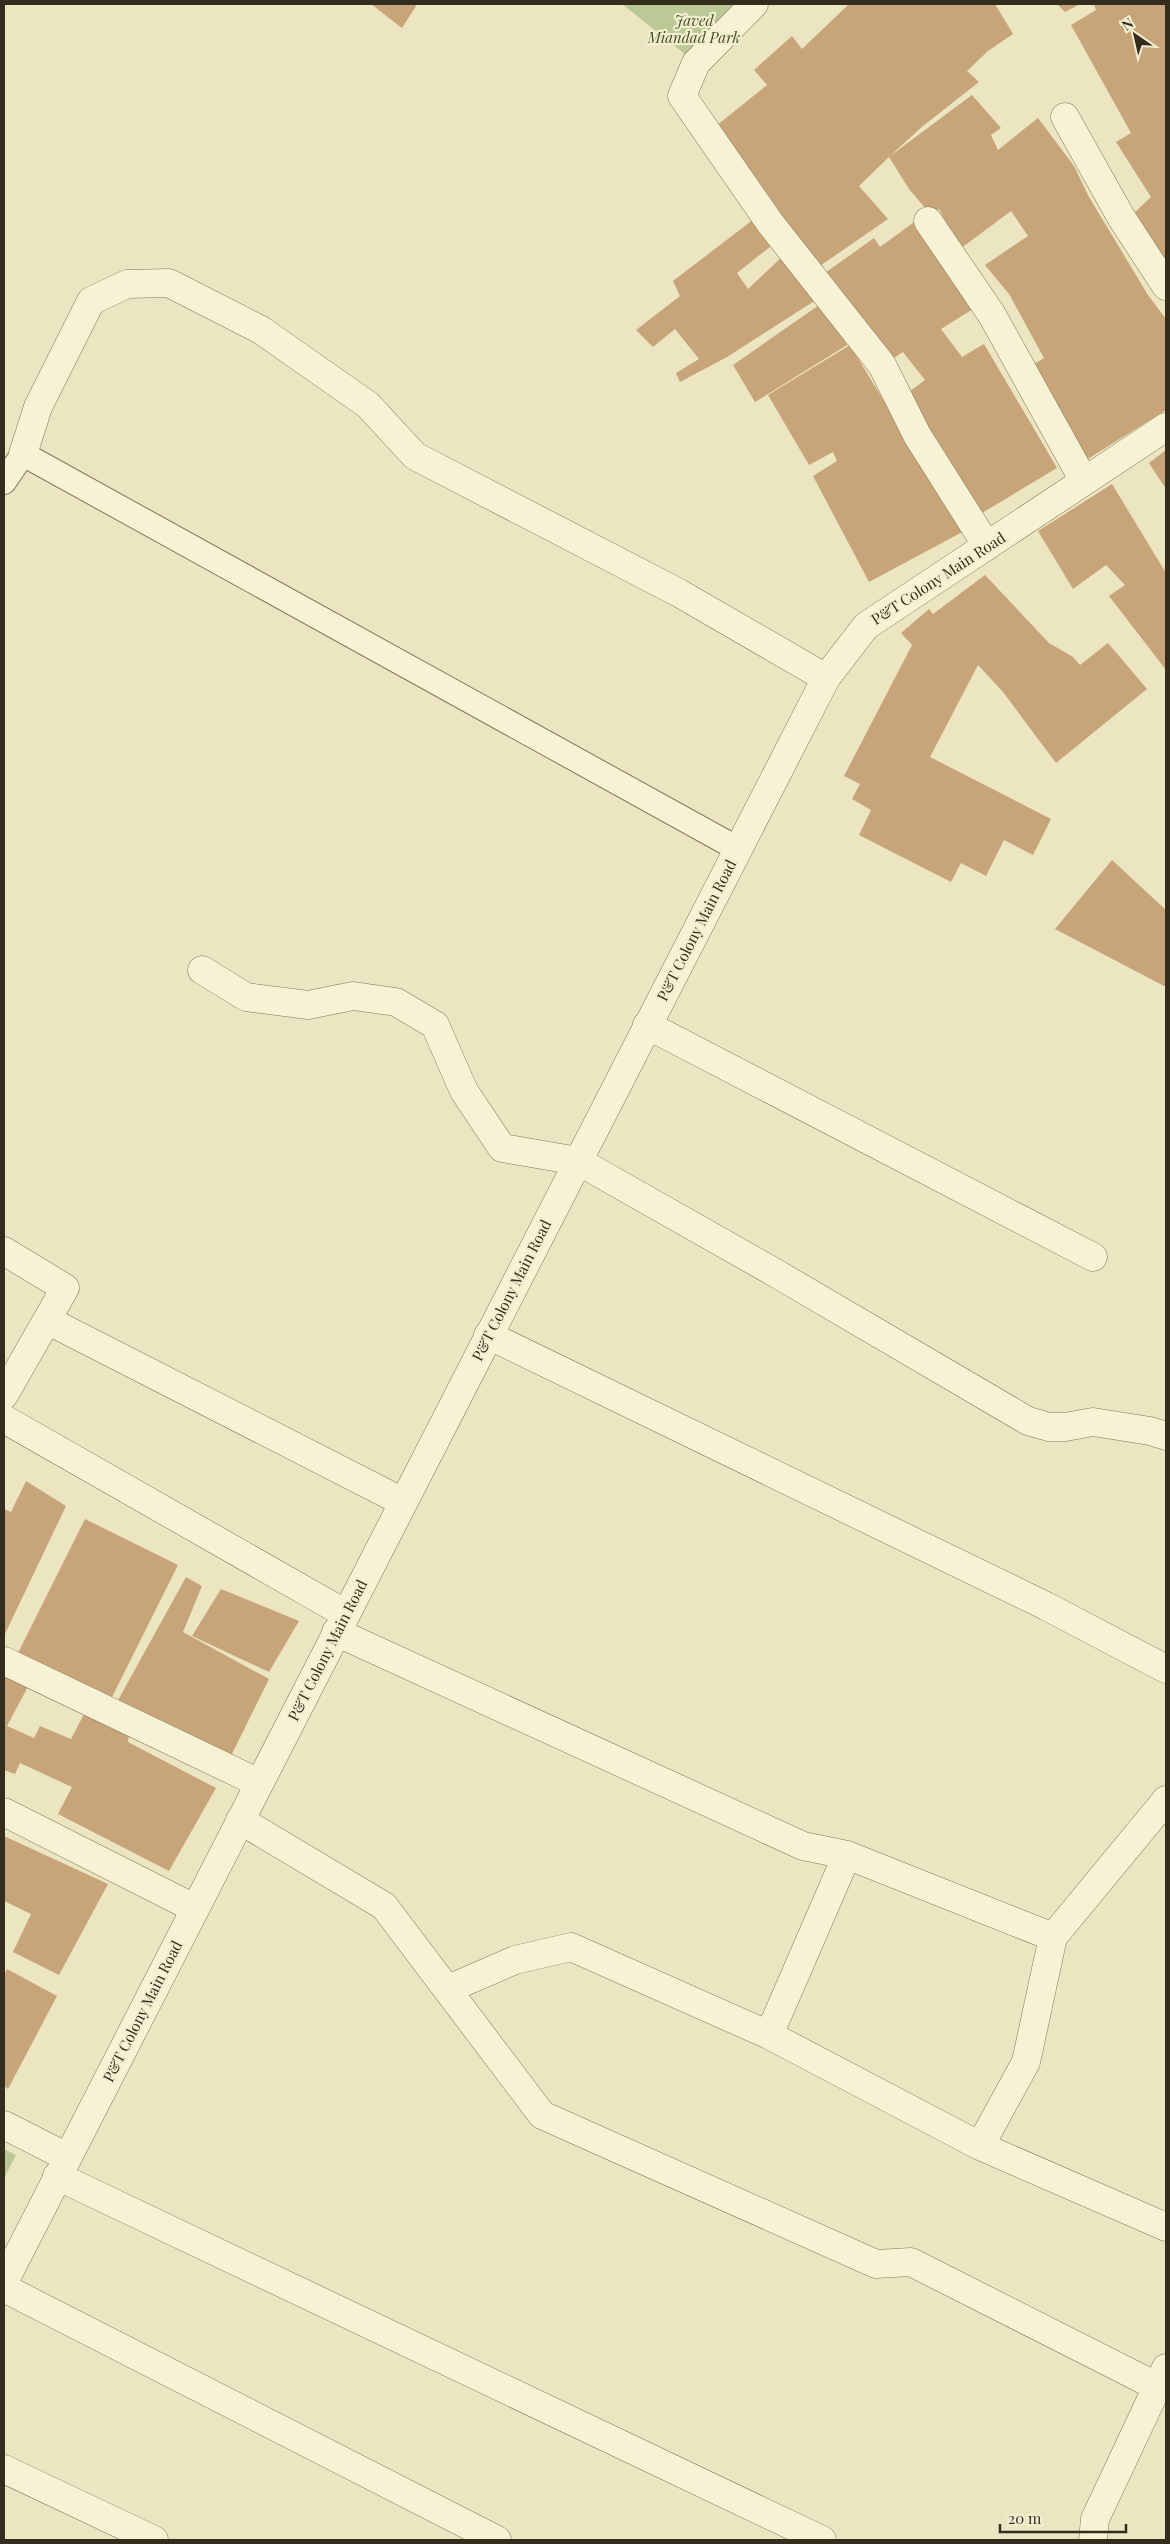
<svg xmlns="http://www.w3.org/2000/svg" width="1170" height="2544" font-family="'Playfair Display',serif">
  <rect width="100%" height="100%" fill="#ebe5c1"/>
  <!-- green -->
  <path fill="#bbc996" d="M 622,4 L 754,4 L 696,63 Z
    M 4,2149 L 16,2155 L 4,2178 Z"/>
  <!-- building -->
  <path fill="#c8a579" d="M 371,4 L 414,4 L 416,6 L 402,28 Z
    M 849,4 L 995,4 L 1013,34 L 988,51 L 967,71 L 979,82 L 923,126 L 890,156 L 972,95 L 1001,128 L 991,135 L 998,150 L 1038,118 L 1074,166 L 1089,197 L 1148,295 L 1166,319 L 1166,410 L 1083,462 L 1026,369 L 1044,358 L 1009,294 L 985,265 L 1028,236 L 1011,211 L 960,249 L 939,209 L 931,215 L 909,189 L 889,157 L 859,186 L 888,219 L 817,268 L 711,130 L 767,85 L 754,70 L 792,36 L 802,49 Z
    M 1057,4 L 1080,4 L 1065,12 Z
    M 1094,4 L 1166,4 L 1166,273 L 1132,215 L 1151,197 L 1116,142 L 1131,133 L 1071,25 L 1096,10 Z
    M 754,219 L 776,242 L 737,273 L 748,289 L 783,256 L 816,300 L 727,357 L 680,382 L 676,373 L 699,359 L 675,329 L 653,347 L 636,330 L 680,296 L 673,281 Z
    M 917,220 L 973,309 L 941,329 L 962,357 L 984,344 L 1057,468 L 977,516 L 902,397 L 925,380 L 903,352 L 889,361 L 825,273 L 874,238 L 880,247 Z
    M 822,303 L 847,345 L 755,402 L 733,365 Z
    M 850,345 L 928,474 L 966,530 L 869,582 L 813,476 L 837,461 L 833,452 L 809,465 L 768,395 Z
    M 1166,450 L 1166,489 L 1149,463 Z
    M 1112,484 L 1166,573 L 1166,670 L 1109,596 L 1125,585 L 1106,565 L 1073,589 L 1038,531 Z
    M 985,575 L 1049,643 L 1073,657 L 1080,665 L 1108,643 L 1147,689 L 1056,763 L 1003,692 L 978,665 L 930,757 L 1051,819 L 1033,855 L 1004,840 L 986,876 L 961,863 L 951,882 L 859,835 L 871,810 L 852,799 L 860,784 L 844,776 L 912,645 L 901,633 L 929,609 L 933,614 Z
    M 1112,860 L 1166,910 L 1166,987 L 1055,929 Z
    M 26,1481 L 66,1506 L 4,1636 L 4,1509 L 11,1512 Z
    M 85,1519 L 178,1565 L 110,1701 L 17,1655 Z
    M 186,1577 L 202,1586 L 183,1632 L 269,1679 L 228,1762 L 117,1702 Z
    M 221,1589 L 299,1621 L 269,1672 L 192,1636 Z
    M 4,1669 L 30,1683 L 7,1726 L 34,1738 L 40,1726 L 71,1739 L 84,1714 L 129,1733 L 128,1742 L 216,1788 L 169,1871 L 58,1814 L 72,1787 L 20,1763 L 15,1774 L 4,1770 Z
    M 4,1836 L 108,1884 L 59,1975 L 13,1952 L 31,1914 L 4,1901 Z
    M 7,1969 L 57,1996 L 8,2089 L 4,2086 L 4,1975 Z"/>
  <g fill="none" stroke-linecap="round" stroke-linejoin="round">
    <!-- service casing -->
    <g stroke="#84765a" stroke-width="26">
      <path id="service" d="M 4,482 L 23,454 L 738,849"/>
    </g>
    <!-- minor casing -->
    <g stroke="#84765a" stroke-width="29">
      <path id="minor" d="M 754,4 L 696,63 L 682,96 L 770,223 L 882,365 L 917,435 L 987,546
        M 1065,117 L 1121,217 L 1166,286
        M 928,221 L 992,315 L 1084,481
        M 23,454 L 38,407 L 91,301 L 127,284 L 169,283 L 261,330 L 368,405 L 415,456 L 679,593 L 826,678
        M 202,970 L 246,997 L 308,1005 L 353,996 L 396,1002 L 435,1025 L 464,1091 L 502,1148 L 578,1161 L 772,1271 L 1028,1421 L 1049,1427 L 1065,1427 L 1093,1422 L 1150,1431 L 1166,1436
        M 647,1025 L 1093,1257
        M 4,1251 L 65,1288 L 47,1320 L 403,1502
        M 488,1335 L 1046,1606 L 1166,1669
        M 4,1395 L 47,1320
        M 4,1419 L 346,1614
        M 336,1632 L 803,1846 L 847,1855 L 1053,1937
        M 4,1661 L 259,1783
        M 4,1812 L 194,1908
        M 240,1820 L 384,1906 L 542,2115 L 876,2264 L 911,2262 L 1158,2387
        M 448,1989 L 515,1960 L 571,1947 L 769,2035 L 980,2146 L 1166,2227
        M 769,2035 L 847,1855
        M 4,2125 L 67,2157
        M 980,2146 L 1026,2062 L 1053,1937 L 1166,1800
        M 57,2176 L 822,2540
        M 4,2288 L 497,2540
        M 4,2469 L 154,2540
        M 1093,2540 L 1095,2519 L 1166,2368"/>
    </g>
    <!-- tertiary casing -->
    <g stroke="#84765a" stroke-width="29">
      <path id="tertiary" d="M 4,2282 L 826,678 L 866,626 L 1166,427"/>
    </g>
    <!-- service -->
    <use href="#service" stroke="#f7f2d4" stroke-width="24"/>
    <!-- minor -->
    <use href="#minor" stroke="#f7f2d4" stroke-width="28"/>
    <!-- tertiary -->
    <use href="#tertiary" stroke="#f7f2d4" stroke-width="28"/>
  </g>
  <g text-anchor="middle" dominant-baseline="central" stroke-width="4.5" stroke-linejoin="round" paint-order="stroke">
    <!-- park labels -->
    <g font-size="15" font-style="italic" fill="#3f5025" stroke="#f3eed0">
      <text x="694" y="20">Javed<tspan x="694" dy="17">Miandad Park</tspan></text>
    </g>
    <!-- street labels -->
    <g font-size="15" fill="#342c1d" stroke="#f3eed0">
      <text transform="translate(938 578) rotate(-33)">P&amp;T Colony Main Road</text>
      <text transform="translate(696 930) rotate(-63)">P&amp;T Colony Main Road</text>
      <text transform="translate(511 1290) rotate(-63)">P&amp;T Colony Main Road</text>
      <text transform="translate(327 1650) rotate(-63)">P&amp;T Colony Main Road</text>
      <text transform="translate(142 2011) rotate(-63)">P&amp;T Colony Main Road</text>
    </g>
  </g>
  <!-- border -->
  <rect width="1170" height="2544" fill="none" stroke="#342c1d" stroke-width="10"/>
  <!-- north arrow -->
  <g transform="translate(1135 35) rotate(326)" stroke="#f3eed0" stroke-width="4" paint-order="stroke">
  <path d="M0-4L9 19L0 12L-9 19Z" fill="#342c1d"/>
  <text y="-8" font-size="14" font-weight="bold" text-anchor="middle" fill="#342c1d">N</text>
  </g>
  <!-- scale -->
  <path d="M1000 2524v8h126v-8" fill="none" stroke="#342c1d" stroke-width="2.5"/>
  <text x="1008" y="2524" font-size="15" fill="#342c1d" stroke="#f3eed0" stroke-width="4" paint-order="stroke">20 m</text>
</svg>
